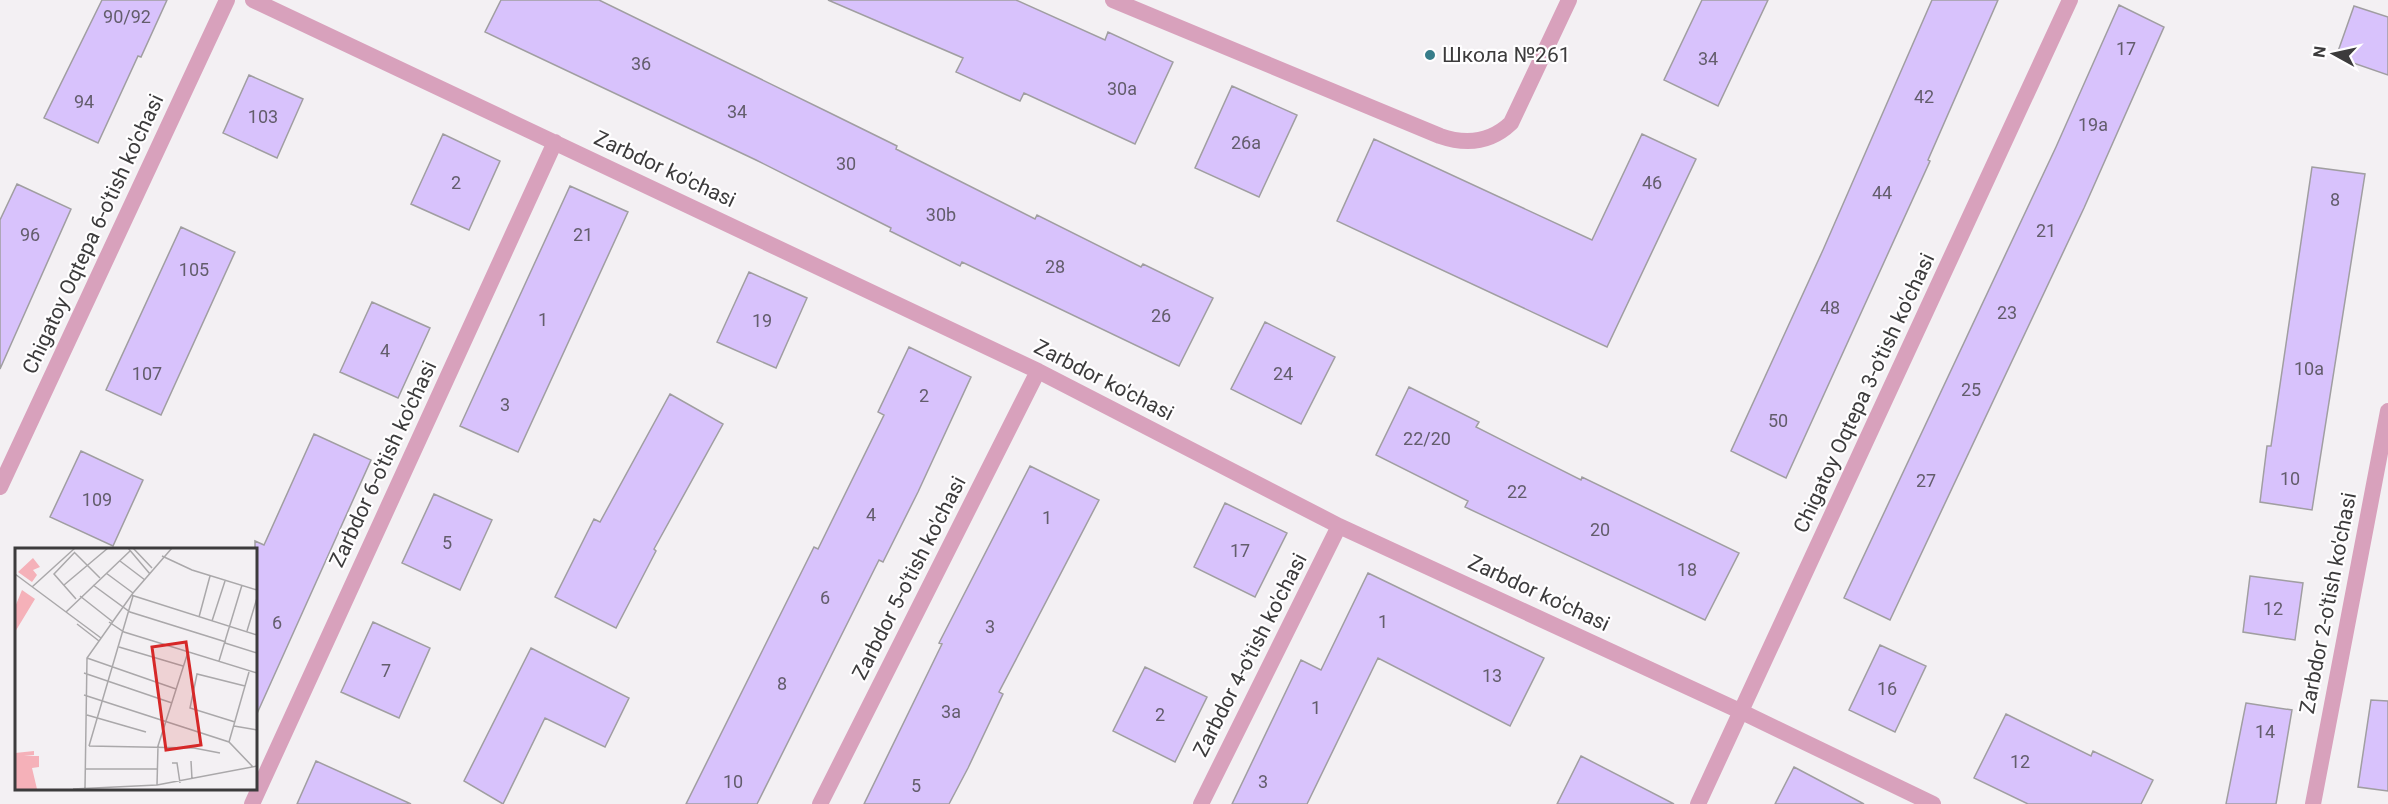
<svg xmlns="http://www.w3.org/2000/svg" width="2388" height="804" font-family="Roboto,sans-serif">
  <rect width="100%" height="100%" fill="#f3f0f3"/>
  <!-- building -->
  <path fill="#d8c2fc" stroke="#a09ea1" stroke-width="1.5" d="M 102,0 L 167,0 L 141,57 L 138,56 L 98,143 L 44,118 Z
    M 501,0 L 599,0 L 828,112 L 897,146 L 896,149 L 1035,219 L 1037,215 L 1141,267 L 1143,264 L 1213,298 L 1179,366 L 962,262 L 960,266 L 890,231 L 891,228 L 756,160 L 485,32 Z
    M 828,0 L 1016,0 L 1105,40 L 1108,32 L 1173,62 L 1135,144 L 1024,93 L 1020,101 L 956,72 L 963,58 Z
    M 1702,0 L 1768,0 L 1718,106 L 1664,80 Z
    M 1932,0 L 1998,0 L 1928,160 L 1930,161 L 1786,478 L 1731,451 L 1823,250 Z
    M 2119,5 L 2164,27 L 2084,208 L 1890,620 L 1844,598 L 2056,147 Z
    M 2354,6 L 2388,17 L 2388,75 L 2336,57 Z
    M 249,75 L 303,99 L 277,158 L 223,133 Z
    M 1232,86 L 1297,115 L 1259,197 L 1195,168 Z
    M 443,134 L 500,161 L 469,230 L 411,204 Z
    M 1642,134 L 1696,159 L 1607,347 L 1337,221 L 1374,139 L 1592,240 Z
    M 2312,167 L 2365,174 L 2312,510 L 2260,502 L 2267,446 L 2271,446 Z
    M 17,184 L 71,209 L 0,369 L 0,220 Z
    M 570,186 L 628,212 L 518,452 L 460,426 Z
    M 181,227 L 235,252 L 161,415 L 106,390 Z
    M 749,272 L 807,298 L 776,368 L 717,342 Z
    M 372,302 L 430,328 L 398,398 L 340,372 Z
    M 1265,322 L 1335,357 L 1301,424 L 1231,389 Z
    M 909,347 L 971,377 L 918,492 L 883,562 L 879,560 L 757,804 L 686,804 L 814,547 L 818,549 L 884,415 L 878,412 Z
    M 1409,387 L 1479,422 L 1476,427 L 1581,480 L 1582,477 L 1739,553 L 1705,620 L 1465,507 L 1468,501 L 1376,455 Z
    M 670,394 L 723,424 L 654,549 L 656,551 L 616,628 L 555,597 L 594,519 L 600,522 Z
    M 314,434 L 371,460 L 255,718 L 255,541 L 264,545 Z
    M 81,451 L 143,480 L 113,546 L 50,517 Z
    M 1030,466 L 1099,500 L 999,692 L 1003,694 L 968,768 L 949,804 L 864,804 L 942,644 L 939,643 Z
    M 434,494 L 492,520 L 460,590 L 402,563 Z
    M 1225,503 L 1287,533 L 1255,597 L 1194,567 Z
    M 1368,573 L 1544,658 L 1510,726 L 1378,658 L 1307,804 L 1232,804 L 1301,660 L 1321,670 Z
    M 2250,576 L 2303,583 L 2295,640 L 2243,632 Z
    M 373,622 L 430,648 L 399,718 L 341,692 Z
    M 1880,645 L 1926,666 L 1895,732 L 1849,710 Z
    M 531,648 L 629,698 L 605,747 L 545,718 L 503,804 L 464,781 Z
    M 1145,667 L 1207,697 L 1175,762 L 1113,731 Z
    M 2371,700 L 2388,701 L 2388,791 L 2358,787 Z
    M 2246,703 L 2292,710 L 2276,804 L 2226,804 Z
    M 2006,714 L 2091,756 L 2093,751 L 2153,780 L 2141,804 L 2028,804 L 1974,778 Z
    M 1581,756 L 1674,804 L 1557,804 Z
    M 316,761 L 411,804 L 297,804 Z
    M 1794,767 L 1864,804 L 1775,804 Z"/>
  <g fill="none" stroke-linecap="round" stroke-linejoin="round">
    <!-- minor -->
    <path stroke="#d8a1bc" stroke-width="16" d="M 253,0 L 1038,371 L 1339,526 L 1742,712 L 1933,804
      M 1113,0 L 1440,136 C 1466,145 1490,143 1511,123 L 1569,0
      M 0,487 L 227,0
      M 252,804 L 555,142
      M 820,804 L 1038,371
      M 1201,804 L 1339,526
      M 1698,804 L 2070,0
      M 2313,804 L 2388,411"/>
  </g>
  <!-- markers -->
  <circle fill="#377d8a" stroke="#fffeff" stroke-width="2" cx="1430" cy="55" r="6"/>
  <g text-anchor="middle" dominant-baseline="central" stroke-width="4.5" stroke-linejoin="round" paint-order="stroke">
    <!-- number labels -->
    <g font-size="18" fill="#635d6c">
      <text x="127" y="16">90/92</text>
      <text x="2126" y="48">17</text>
      <text x="1708" y="58">34</text>
      <text x="641" y="63">36</text>
      <text x="1122" y="88">30a</text>
      <text x="1924" y="96">42</text>
      <text x="84" y="101">94</text>
      <text x="737" y="111">34</text>
      <text x="263" y="116">103</text>
      <text x="2093" y="124">19a</text>
      <text x="1246" y="142">26a</text>
      <text x="846" y="163">30</text>
      <text x="456" y="182">2</text>
      <text x="1652" y="182">46</text>
      <text x="1882" y="192">44</text>
      <text x="2335" y="199">8</text>
      <text x="941" y="214">30b</text>
      <text x="2046" y="230">21</text>
      <text x="30" y="234">96</text>
      <text x="583" y="234">21</text>
      <text x="1055" y="266">28</text>
      <text x="194" y="269">105</text>
      <text x="1830" y="307">48</text>
      <text x="2007" y="312">23</text>
      <text x="1161" y="315">26</text>
      <text x="543" y="319">1</text>
      <text x="762" y="320">19</text>
      <text x="385" y="350">4</text>
      <text x="2309" y="368">10a</text>
      <text x="147" y="373">107</text>
      <text x="1283" y="373">24</text>
      <text x="1971" y="389">25</text>
      <text x="924" y="395">2</text>
      <text x="505" y="404">3</text>
      <text x="1778" y="420">50</text>
      <text x="1427" y="438">22/20</text>
      <text x="2290" y="478">10</text>
      <text x="1926" y="480">27</text>
      <text x="1517" y="491">22</text>
      <text x="97" y="499">109</text>
      <text x="871" y="514">4</text>
      <text x="1047" y="517">1</text>
      <text x="1600" y="529">20</text>
      <text x="447" y="542">5</text>
      <text x="1240" y="550">17</text>
      <text x="1687" y="569">18</text>
      <text x="825" y="597">6</text>
      <text x="2273" y="608">12</text>
      <text x="1383" y="621">1</text>
      <text x="277" y="622">6</text>
      <text x="990" y="626">3</text>
      <text x="386" y="670">7</text>
      <text x="1492" y="675">13</text>
      <text x="782" y="683">8</text>
      <text x="1887" y="688">16</text>
      <text x="1316" y="707">1</text>
      <text x="951" y="711">3a</text>
      <text x="1160" y="714">2</text>
      <text x="2265" y="731">14</text>
      <text x="2020" y="761">12</text>
      <text x="733" y="781">10</text>
      <text x="1263" y="781">3</text>
      <text x="916" y="785">5</text>
    </g>
    <!-- poi labels -->
    <g font-size="21" fill="#3c3b3c" stroke="#fffeff" text-anchor="start">
      <text x="1442" y="55">Школа №261</text>
    </g>
    <!-- street labels -->
    <g font-size="21" fill="#3c3b3c" stroke="#fffeff">
      <text transform="translate(665 169) rotate(25)">Zarbdor ko'chasi</text>
      <text transform="translate(93 234) rotate(-65)">Chigatoy Oqtepa 6-o'tish ko'chasi</text>
      <text transform="translate(1104 380) rotate(27)">Zarbdor ko'chasi</text>
      <text transform="translate(1864 393) rotate(-65)">Chigatoy Oqtepa 3-o'tish ko'chasi</text>
      <text transform="translate(383 464) rotate(-65)">Zarbdor 6-o'tish ko'chasi</text>
      <text transform="translate(909 578) rotate(-63)">Zarbdor 5-o'tish ko'chasi</text>
      <text transform="translate(1539 593) rotate(25)">Zarbdor ko'chasi</text>
      <text transform="translate(2328 603) rotate(-79)">Zarbdor 2-o'tish ko'chasi</text>
      <text transform="translate(1250 655) rotate(-63)">Zarbdor 4-o'tish ko'chasi</text>
    </g>
  </g>
  <!-- overview -->
  <g transform="translate(15 548)">
    <rect width="242" height="242" fill="#f3f0f3"/>
    <path d="M 18,10 L 25,19 L 18,22 L 22,27 L 17,34 L 3,24 ZM 7,42 L 20,51 L 0,84 L 0,59 ZM 19,203 L 19,207 L 9,208 L 24,208 L 24,219 L 17,220 L 22,241 L 0,241 L 0,205 Z" fill="#f5b1b9"/>
    <path fill="none" stroke="#aaa8aa" stroke-width="1.5" d="M 113,0 L 135,26M 118,0 L 137,20M 59,4 L 85,30M 60,4 L 39,26 L 61,51M 147,8 L 177,22 L 242,42M 105,13 L 130,32M 91,25 L 118,45M 0,26 L 86,90M 49,37 L 93,0M 78,37 L 115,64 L 211,94M 17,39 L 60,0M 116,47 L 242,87M 65,48 L 98,74M 51,64 L 115,3M 184,69 L 195,28M 197,73 L 210,33M 94,74 L 109,84 L 242,125M 62,76 L 84,93M 232,83 L 242,50M 210,95 L 242,105M 104,99 L 168,118M 72,110 L 161,141M 204,113 L 227,37M 69,125 L 157,155M 69,147 L 214,194 L 238,219M 72,167 L 131,184M 220,174 L 175,160 L 182,126 L 230,138M 219,178 L 242,182M 214,194 L 234,124M 74,198 L 118,48M 74,198 L 179,200 L 205,205M 176,213 L 177,231M 157,215 L 162,215 L 165,235M 71,221 L 143,221M 142,237 L 143,198 L 173,104M 58,241 L 142,237 L 242,218M 70,241 L 72,110 L 118,45 L 157,0"/>
    <path fill="#d62828" fill-opacity="0.15" stroke="#d62828" stroke-width="3" d="M 171,94 L 186,197 L 151,202 L 137,99 Z"/>
    <rect width="242" height="242" fill="none" stroke="#3c3b3c" stroke-width="3"/>
  </g>
  <!-- north arrow -->
  <g transform="translate(2334 54) rotate(278)" stroke="#fffeff" stroke-width="4.5" paint-order="stroke">
  <path d="M0-4.5L10 22L0 15L-10 22Z" fill="#3c3b3c"/>
  <text y="-9" font-size="16" font-weight="bold" text-anchor="middle" fill="#3c3b3c">N</text>
  </g>
</svg>
